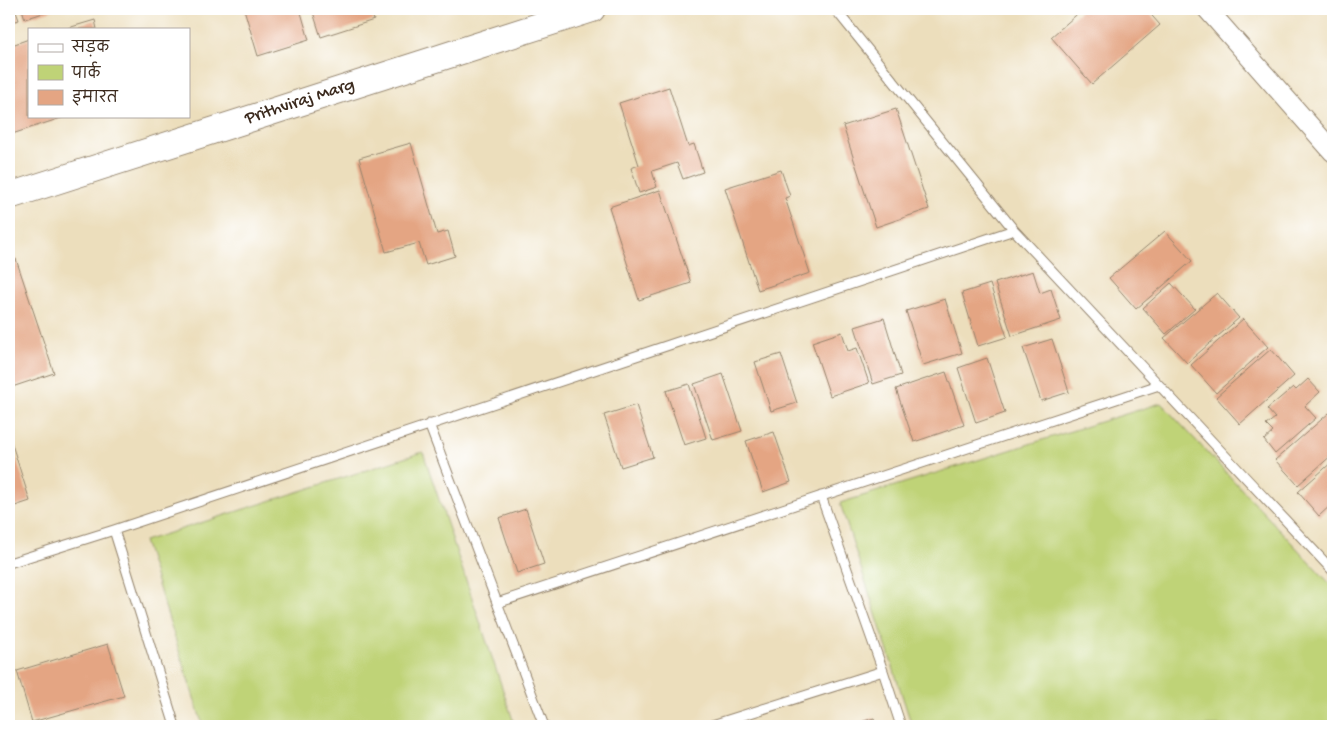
<svg xmlns="http://www.w3.org/2000/svg" width="1342" height="735" font-family="'Gochi Hand','Playpen Sans Deva',sans-serif">
  <rect width="100%" height="100%" fill="#fff"/>
  <filter id="ink" filterUnits="userSpaceOnUse"><feTurbulence type="fractalNoise" baseFrequency=".02" numOctaves="2"/><feDisplacementMap in="SourceGraphic" scale="10" xChannelSelector="R" yChannelSelector="G"/><feConvolveMatrix kernelMatrix="1 2 1 2 8 2 1 2 1" color-interpolation-filters="sRGB"/></filter>
  <filter id="wash" filterUnits="userSpaceOnUse"><feTurbulence type="fractalNoise" baseFrequency=".0096" numOctaves="4" result="noise"/><feDisplacementMap in="SourceGraphic" scale="20" xChannelSelector="R" yChannelSelector="G"/><feGaussianBlur stdDeviation="1.12" result="paint"/><feColorMatrix in="noise" values="0 0 0 0 0 0 0 0 0 0 0 0 0 0 0 0 0 1.4 0 .05"/><feComposite in="paint" operator="in"/></filter>
  <g filter="url(#wash)">
    <rect width="100%" height="100%" fill="#ecdebc"/>
    <!-- green -->
    <path fill="#bfd377" stroke="#7d7e4a" d="M 1161,403 L 1333,587 L 1333,726 L 912,726 L 840,503 Z
      M 423,452 L 515,726 L 203,726 L 144,541 Z"/>
    <g id="blocks">
      <!-- building -->
      <path fill="#e4a583" d="M 9,9 L 15,9 L 19,20 L 9,23 Z
        M 22,9 L 55,9 L 25,19 Z
        M 244,9 L 300,9 L 309,40 L 258,56 Z
        M 312,9 L 370,9 L 374,20 L 321,37 Z
        M 1083,9 L 1146,9 L 1160,25 L 1092,84 L 1051,37 Z
        M 95,20 L 97,29 L 68,29 L 68,28 Z
        M 29,39 L 29,116 L 64,117 L 12,134 L 9,123 L 9,46 Z
        M 669,87 L 688,146 L 694,144 L 703,172 L 683,179 L 677,163 L 652,171 L 657,187 L 639,193 L 631,168 L 639,165 L 619,103 Z
        M 896,109 L 929,209 L 876,227 L 843,126 Z
        M 411,143 L 437,234 L 448,231 L 455,256 L 426,265 L 419,243 L 386,252 L 359,158 Z
        M 781,170 L 790,196 L 785,198 L 810,273 L 758,290 L 725,188 Z
        M 660,190 L 691,283 L 639,300 L 609,207 Z
        M 1165,231 L 1192,261 L 1136,309 L 1109,278 Z
        M 16,259 L 54,373 L 9,388 L 9,261 Z
        M 1033,271 L 1040,293 L 1051,289 L 1061,320 L 1012,336 L 995,283 Z
        M 1171,283 L 1195,309 L 1166,334 L 1143,308 Z
        M 990,284 L 1007,337 L 978,346 L 962,293 Z
        M 1217,293 L 1239,318 L 1187,363 L 1164,338 Z
        M 945,299 L 962,353 L 923,365 L 906,311 Z
        M 884,318 L 901,375 L 873,384 L 855,327 Z
        M 1243,319 L 1268,347 L 1216,393 L 1191,365 Z
        M 842,332 L 848,351 L 857,348 L 869,383 L 830,396 L 812,342 Z
        M 1052,339 L 1069,392 L 1041,401 L 1023,348 Z
        M 1271,349 L 1294,376 L 1240,424 L 1216,397 Z
        M 781,354 L 797,403 L 771,411 L 755,362 Z
        M 987,358 L 1005,413 L 976,423 L 958,368 Z
        M 946,372 L 964,425 L 914,442 L 896,389 Z
        M 723,374 L 742,431 L 713,440 L 694,384 Z
        M 1308,379 L 1320,392 L 1305,406 L 1316,418 L 1275,454 L 1264,440 L 1273,432 L 1266,425 L 1275,418 L 1267,409 L 1293,387 L 1296,390 Z
        M 689,384 L 706,438 L 684,445 L 666,391 Z
        M 636,405 L 653,457 L 621,467 L 604,415 Z
        M 1329,413 L 1333,418 L 1333,454 L 1298,485 L 1275,460 Z
        M 774,432 L 791,482 L 763,492 L 746,441 Z
        M 9,435 L 30,501 L 9,508 Z
        M 1333,461 L 1333,503 L 1319,516 L 1298,492 Z
        M 526,509 L 544,564 L 517,573 L 499,518 Z
        M 108,644 L 124,696 L 32,722 L 17,671 Z
        M 874,718 L 877,726 L 848,726 Z"/>
    </g>
  </g>
  <g filter="url(#ink)">
    <use href="#blocks" fill-opacity="0" stroke="#94846d" stroke-width="1"/>
    <g fill="none" stroke-linecap="round" stroke-linejoin="round">
      <!-- lane casing -->
      <g stroke="#94846d" stroke-width="11">
        <path id="lane" d="M 1014,230 L 1333,571
          M 429,424 L 544,726
          M 821,496 L 883,671
          M 114,530 L 175,726
          M 9,563 L 114,530 L 1014,230 L 835,9
          M 497,603 L 1159,385
          M 709,726 L 883,671 L 901,726"/>
      </g>
      <!-- street casing -->
      <g stroke="#94846d" stroke-width="21">
        <path id="street" d="M 1207,9 L 1333,152"/>
      </g>
      <!-- secondary casing -->
      <g stroke="#94846d" stroke-width="28">
        <path id="secondary" d="M 9,196 L 592,9"/>
      </g>
      <!-- lane -->
      <use href="#lane" stroke="#fff" stroke-width="9"/>
      <!-- street -->
      <use href="#street" stroke="#fff" stroke-width="19"/>
      <!-- secondary -->
      <use href="#secondary" stroke="#fff" stroke-width="26"/>
    </g>
  </g>
  <g text-anchor="middle" dominant-baseline="central" stroke-width="5" stroke-linejoin="round" paint-order="stroke">
    <!-- street labels -->
    <g font-size="18" fill="#3b2a1e" stroke="#fff">
      <text transform="translate(300 102) rotate(-18)">Prithviraj Marg</text>
    </g>
  </g>
  <!-- margin -->
  <rect width="1342" height="735" fill="none" stroke="#fff" stroke-width="30"/>
  <!-- legend -->
  <rect x="28" y="28" width="162" height="90" fill="#ffffff" stroke="#b1aaa5"/>
  <rect x="38" y="44" width="25" height="8" fill="#ffffff" stroke="#b1aaa5"/>
  <text x="72" y="52" font-size="15" fill="#3b2a1e">सड़क</text>
  <rect x="38" y="65" width="25" height="15" fill="#bfd377" stroke="#b1aaa5"/>
  <text x="72" y="78" font-size="15" fill="#3b2a1e">पार्क</text>
  <rect x="38" y="90" width="25" height="15" fill="#e4a583" stroke="#b1aaa5"/>
  <text x="72" y="102" font-size="15" fill="#3b2a1e">इमारत</text>
</svg>
